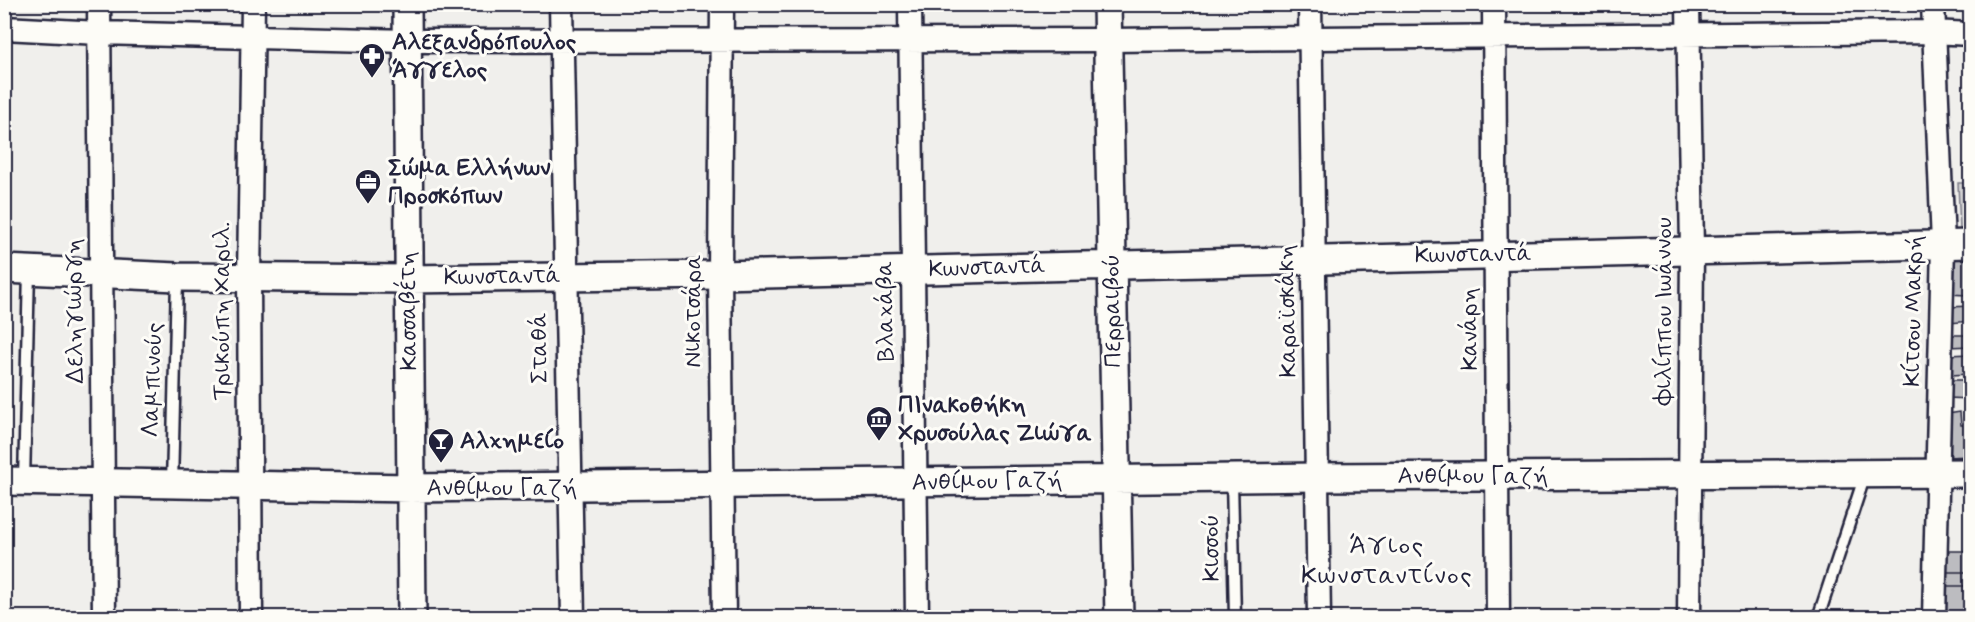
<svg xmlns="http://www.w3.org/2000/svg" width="1975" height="622" font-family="Mynerve,sans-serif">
  <rect width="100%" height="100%" fill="#f0efec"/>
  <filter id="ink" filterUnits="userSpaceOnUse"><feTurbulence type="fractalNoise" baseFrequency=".0167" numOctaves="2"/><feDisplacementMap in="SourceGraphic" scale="12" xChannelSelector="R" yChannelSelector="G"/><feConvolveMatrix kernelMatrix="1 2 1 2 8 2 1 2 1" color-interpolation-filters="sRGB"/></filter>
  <g filter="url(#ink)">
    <!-- green -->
    <path fill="#d2d1d1" stroke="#7a7a86" stroke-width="1.5" d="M 1958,183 L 1970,183 L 1970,230 L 1960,231 Z"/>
    <!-- building -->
    <path fill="#bcbcc0" stroke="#22223b" stroke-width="1.5" d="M 1950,258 L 1970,259 L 1970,306 L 1966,307 L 1967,295 L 1948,294 Z
      M 1970,306 L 1970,335 L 1970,321 L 1950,323 L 1949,307 Z
      M 1948,335 L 1970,335 L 1970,346 L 1950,347 Z
      M 1970,354 L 1970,374 L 1950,375 L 1949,355 Z
      M 1948,380 L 1970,380 L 1970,399 L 1948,398 Z
      M 1960,412 L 1961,425 L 1970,425 L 1970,456 L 1947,457 L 1948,414 Z
      M 1945,551 L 1970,551 L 1970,572 L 1944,572 Z
      M 1944,572 L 1970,572 L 1970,586 L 1943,586 Z
      M 1943,586 L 1970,586 L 1970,618 L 1942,618 Z"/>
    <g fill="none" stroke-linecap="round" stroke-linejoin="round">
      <!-- service casing -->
      <g stroke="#22223b" stroke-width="15">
        <path id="service" d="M 1232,479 L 1235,618
          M 24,481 L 29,270
          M 172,485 L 177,278
          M 1818,618 L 1865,475"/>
      </g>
      <!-- minor casing -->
      <g stroke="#22223b" stroke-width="27">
        <path id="minor" d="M 99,4 L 104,618
          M 561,4 L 573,618
          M 722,4 L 720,275 L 724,618
          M 910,4 L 917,618
          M 1310,4 L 1319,618
          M 1494,4 L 1498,618
          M 1688,4 L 1692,250 L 1689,618
          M 1933,4 L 1943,244 L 1934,618
          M 4,28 L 99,33 L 408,41 L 1108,40 L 1933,32 L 1970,34
          M 251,618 L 249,278 L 253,4"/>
      </g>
      <!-- tertiary casing -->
      <g stroke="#22223b" stroke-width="32">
        <path id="tertiary" d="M 407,4 L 412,618
          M 1107,4 L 1119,618
          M 4,269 L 177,277 L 408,279 L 720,275 L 1970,244
          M 4,481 L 411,488 L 1317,477 L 1970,473"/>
      </g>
      <!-- service -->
      <use href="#service" stroke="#fdfcf7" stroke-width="10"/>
      <!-- minor -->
      <use href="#minor" stroke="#fdfcf7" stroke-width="22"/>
      <!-- tertiary -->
      <use href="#tertiary" stroke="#fdfcf7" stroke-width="27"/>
    </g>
  </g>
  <!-- icons -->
  <defs>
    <g id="pharmacy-pin" transform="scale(1.35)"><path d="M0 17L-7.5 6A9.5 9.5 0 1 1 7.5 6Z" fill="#22223b" stroke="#fdfcf7"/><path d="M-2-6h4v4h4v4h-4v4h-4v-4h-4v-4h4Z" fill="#fff"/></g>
    <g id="office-pin" transform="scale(1.35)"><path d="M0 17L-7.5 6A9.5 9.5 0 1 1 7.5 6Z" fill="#22223b" stroke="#fdfcf7"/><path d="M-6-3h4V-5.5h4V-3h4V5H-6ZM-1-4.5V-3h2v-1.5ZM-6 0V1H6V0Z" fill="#fff"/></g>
    <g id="museum-pin" transform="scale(1.35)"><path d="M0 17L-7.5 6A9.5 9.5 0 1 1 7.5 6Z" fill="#22223b" stroke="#fdfcf7"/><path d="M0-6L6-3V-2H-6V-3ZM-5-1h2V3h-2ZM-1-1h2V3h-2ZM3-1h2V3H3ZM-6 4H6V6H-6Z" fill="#fff"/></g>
    <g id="bar-pin" transform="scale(1.35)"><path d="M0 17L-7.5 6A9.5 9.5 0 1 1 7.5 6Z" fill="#22223b" stroke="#fdfcf7"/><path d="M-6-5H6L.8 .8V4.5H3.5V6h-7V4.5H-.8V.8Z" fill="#fff"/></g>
  </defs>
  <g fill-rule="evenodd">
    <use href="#pharmacy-pin" x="372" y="56"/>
    <use href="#office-pin" x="368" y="182"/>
    <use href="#museum-pin" x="879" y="419"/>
    <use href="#bar-pin" x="441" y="441"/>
  </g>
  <g text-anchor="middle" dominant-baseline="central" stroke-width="6" stroke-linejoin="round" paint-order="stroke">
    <!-- poi labels -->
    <g font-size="24" font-weight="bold" fill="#22223b" stroke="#fdfcf7" text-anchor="start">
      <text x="392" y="42">Αλεξανδρόπουλος<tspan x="392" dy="28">Άγγελος</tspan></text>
      <text x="388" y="168">Σώμα Ελλήνων<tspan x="388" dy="28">Προσκόπων</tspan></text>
      <text x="898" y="405">ΠΙνακοθήκη<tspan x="898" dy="28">Χρυσούλας Ζιώγα</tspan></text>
      <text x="460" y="441">Αλχημείο</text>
    </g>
    <!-- street labels -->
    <g font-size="24" fill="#22223b" stroke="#fdfcf7">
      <text transform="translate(1473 255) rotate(-1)">Κωνσταντά</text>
      <text transform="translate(987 268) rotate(-2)">Κωνσταντά</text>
      <text transform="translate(502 277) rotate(-1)">Κωνσταντά</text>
      <text transform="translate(75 311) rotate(-91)">Δεληγιώργη</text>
      <text transform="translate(222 311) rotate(-90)">Τρικούπη Χαριλ.</text>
      <text transform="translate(409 311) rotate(-91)">Κασσαβέτη</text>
      <text transform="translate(693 311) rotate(-90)">Νικοτσάρα</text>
      <text transform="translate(886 311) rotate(-91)">Βλαχάβα</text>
      <text transform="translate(1113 311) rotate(-91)">Περραιβού</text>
      <text transform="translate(1288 311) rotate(-91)">Καραϊσκάκη</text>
      <text transform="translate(1664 311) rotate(-90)">Φιλίππου Ιωάννου</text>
      <text transform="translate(1914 311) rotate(-89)">Κίτσου Μακρή</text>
      <text transform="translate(1470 329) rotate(-91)">Κανάρη</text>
      <text transform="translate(540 348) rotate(-91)">Σταθά</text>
      <text transform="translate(153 380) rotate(-88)">Λαμπινούς</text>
      <text x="1473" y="476">Ανθίμου Γαζή</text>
      <text transform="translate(987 482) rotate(-1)">Ανθίμου Γαζή</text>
      <text x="502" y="488">Ανθίμου Γαζή</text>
      <text transform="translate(1212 548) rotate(-91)">Κισσού</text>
    </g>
    <!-- neighbourhood labels -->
    <g font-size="26" letter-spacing="1.5" fill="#22223b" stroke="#fdfcf7">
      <text x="1387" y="546">Άγιος<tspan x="1387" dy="30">Κωνσταντίνος</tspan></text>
    </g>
  </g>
  <!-- margin -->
  <rect width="1975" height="622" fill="none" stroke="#fdfcf7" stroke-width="24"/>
  <rect x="12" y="12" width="1951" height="598" fill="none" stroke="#22223b" stroke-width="2" filter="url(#ink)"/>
</svg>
